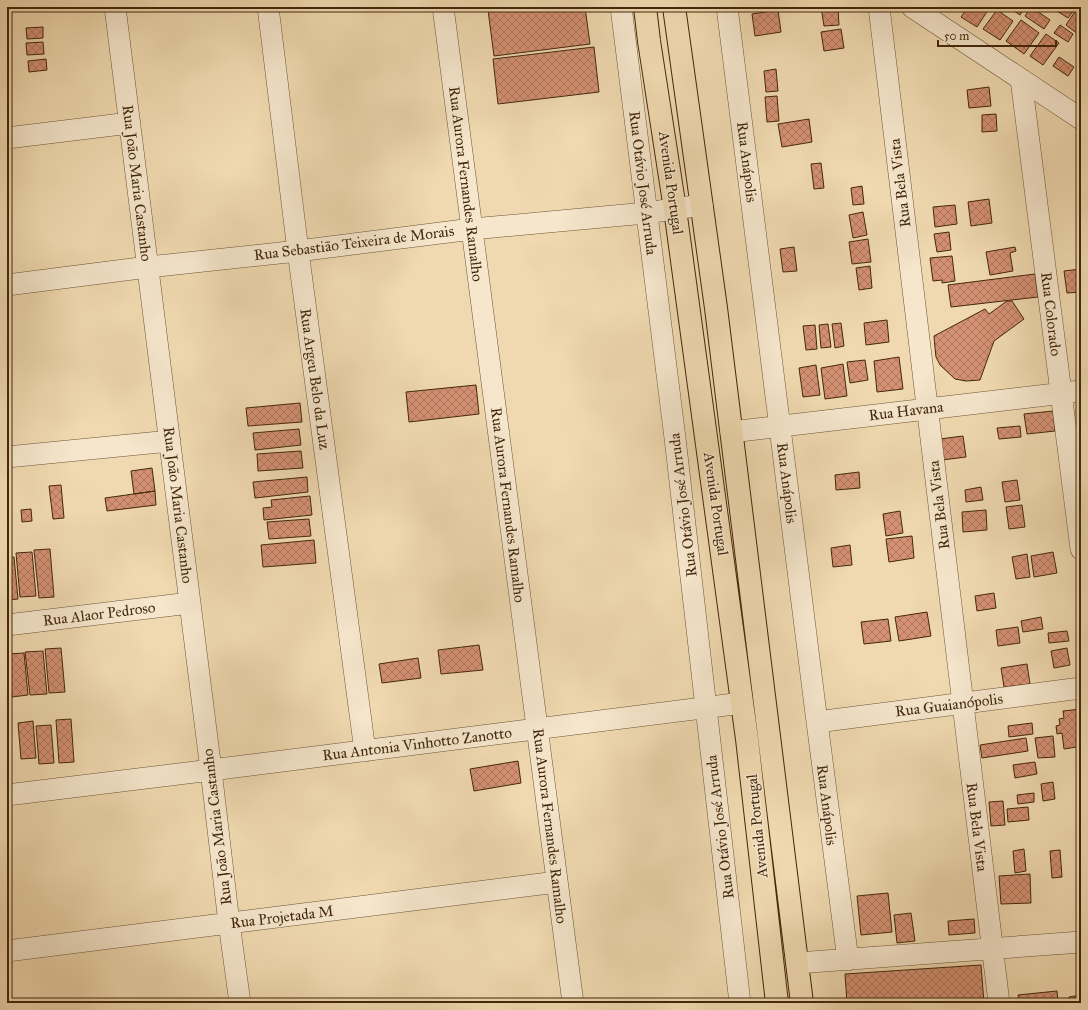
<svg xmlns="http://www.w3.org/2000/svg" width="1088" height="1010" font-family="'IM FELL Great Primer',serif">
  <defs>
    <pattern id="building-cross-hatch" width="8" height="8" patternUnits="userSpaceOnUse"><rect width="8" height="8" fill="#d49173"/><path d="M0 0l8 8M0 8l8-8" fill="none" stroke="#ae765d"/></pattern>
  </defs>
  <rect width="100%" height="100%" fill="#f0d9b0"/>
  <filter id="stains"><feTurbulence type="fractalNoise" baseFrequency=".005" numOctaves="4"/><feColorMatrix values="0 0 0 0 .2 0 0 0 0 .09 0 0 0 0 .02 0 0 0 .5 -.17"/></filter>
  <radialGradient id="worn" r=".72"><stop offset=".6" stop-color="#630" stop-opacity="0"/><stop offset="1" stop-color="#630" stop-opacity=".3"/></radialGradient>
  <!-- building -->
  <path fill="url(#building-cross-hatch)" stroke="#43270c" d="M 514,7 L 585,7 L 590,44 L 494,56 L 488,10 Z
    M 821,7 L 838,7 L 839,25 L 824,26 Z
    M 968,7 L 990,7 L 977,27 L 961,17 Z
    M 1008,7 L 1025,7 L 1020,15 Z
    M 1031,7 L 1050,20 L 1044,29 L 1025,16 Z
    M 1060,7 L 1076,7 L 1068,18 L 1057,11 Z
    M 1078,7 L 1081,7 L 1081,30 L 1078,34 L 1066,25 Z
    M 778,10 L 781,32 L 755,36 L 752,14 Z
    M 997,10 L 1013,21 L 1000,40 L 983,29 Z
    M 1021,20 L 1039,33 L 1024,54 L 1006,41 Z
    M 1060,25 L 1073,34 L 1068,42 L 1054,33 Z
    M 43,27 L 43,38 L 27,39 L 26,28 Z
    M 841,29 L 844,48 L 824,51 L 821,32 Z
    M 1046,34 L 1059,43 L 1043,65 L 1030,56 Z
    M 43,42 L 44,54 L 27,55 L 26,43 Z
    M 594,47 L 599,92 L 498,104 L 493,59 Z
    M 1059,57 L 1074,67 L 1068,76 L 1053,66 Z
    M 46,59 L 47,70 L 29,72 L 28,61 Z
    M 776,69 L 778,91 L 766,92 L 764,71 Z
    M 989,87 L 991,106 L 969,108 L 967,90 Z
    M 777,96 L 779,121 L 767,122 L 765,97 Z
    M 996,114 L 997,131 L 982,132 L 982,115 Z
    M 809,119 L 812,142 L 782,147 L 778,124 Z
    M 821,163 L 824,188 L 814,189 L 811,164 Z
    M 862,186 L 864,204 L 853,205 L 851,188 Z
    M 989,199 L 992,223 L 971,226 L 968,202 Z
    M 955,205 L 957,224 L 935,227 L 933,207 Z
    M 863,212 L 867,235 L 853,238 L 849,215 Z
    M 949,232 L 951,250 L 937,252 L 934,234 Z
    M 868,239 L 871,262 L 852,264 L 849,242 Z
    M 794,247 L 797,271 L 783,272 L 780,249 Z
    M 1015,247 L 1016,251 L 1010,253 L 1013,271 L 990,275 L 986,252 Z
    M 952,256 L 955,281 L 942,283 L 942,280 L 933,281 L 930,258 Z
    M 870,266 L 872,288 L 859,290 L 856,268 Z
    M 1081,269 L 1081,292 L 1067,293 L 1064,271 Z
    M 1035,274 L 1038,297 L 951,307 L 948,285 Z
    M 1007,301 L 1012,301 L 1024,319 L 994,341 L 980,380 L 966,381 L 955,379 L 940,365 L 936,357 L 935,348 L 934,336 L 985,309 L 989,314 Z
    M 887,320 L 889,342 L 866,345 L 864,323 Z
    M 841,323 L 844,346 L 835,348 L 832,324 Z
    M 828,324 L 831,347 L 821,348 L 819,325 Z
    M 815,325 L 817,349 L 806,350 L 803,326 Z
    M 899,357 L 903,389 L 877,392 L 874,361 Z
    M 865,360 L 868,380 L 850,383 L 847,362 Z
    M 843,364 L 847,396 L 825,399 L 821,368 Z
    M 816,365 L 820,395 L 803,397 L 799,368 Z
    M 476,385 L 479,414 L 409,422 L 406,392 Z
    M 300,403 L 302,422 L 248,426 L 246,408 Z
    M 1053,411 L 1055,431 L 1027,434 L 1024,414 Z
    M 1020,426 L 1021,437 L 999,439 L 997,428 Z
    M 299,429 L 301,445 L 255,450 L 253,433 Z
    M 963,436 L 966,457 L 942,460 L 940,439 Z
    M 301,451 L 303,468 L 258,471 L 257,454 Z
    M 152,468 L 155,491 L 134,494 L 131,471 Z
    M 859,472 L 860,488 L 836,490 L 835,475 Z
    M 307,477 L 308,492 L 255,498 L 253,482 Z
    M 1017,480 L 1020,500 L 1005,502 L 1002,482 Z
    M 61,485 L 64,518 L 53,519 L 49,486 Z
    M 981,487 L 983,500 L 966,502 L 965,490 Z
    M 155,491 L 156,505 L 107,511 L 105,498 Z
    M 310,496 L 312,515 L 264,520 L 263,508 L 272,507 L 271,500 Z
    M 7,503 L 11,542 L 7,543 Z
    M 1022,505 L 1025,527 L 1009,529 L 1006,507 Z
    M 31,509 L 32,521 L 22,522 L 21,510 Z
    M 986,510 L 987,530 L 963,532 L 962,512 Z
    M 900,511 L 903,533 L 886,536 L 883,514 Z
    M 309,519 L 311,536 L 269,539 L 267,522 Z
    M 912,536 L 914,558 L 889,562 L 886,539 Z
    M 314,540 L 316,563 L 263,567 L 261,545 Z
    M 850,545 L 852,565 L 833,567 L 831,548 Z
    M 50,549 L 54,597 L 39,598 L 34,550 Z
    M 32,552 L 36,596 L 20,597 L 16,553 Z
    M 1053,552 L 1057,573 L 1034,577 L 1031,556 Z
    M 1027,554 L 1030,577 L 1016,579 L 1012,557 Z
    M 14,557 L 18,599 L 7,600 L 7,558 Z
    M 994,593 L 996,608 L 977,611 L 975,596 Z
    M 927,612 L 931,636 L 899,641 L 895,617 Z
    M 1041,617 L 1043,629 L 1023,632 L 1021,621 Z
    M 888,619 L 891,641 L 864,644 L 861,622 Z
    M 1018,627 L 1020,643 L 998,646 L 996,630 Z
    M 1067,631 L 1069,641 L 1049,643 L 1048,633 Z
    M 479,645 L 483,670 L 441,674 L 438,650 Z
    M 61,648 L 65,692 L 49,693 L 45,649 Z
    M 1067,648 L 1070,665 L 1054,668 L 1051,651 Z
    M 43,651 L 47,694 L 30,695 L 25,652 Z
    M 24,653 L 28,695 L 12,697 L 8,654 Z
    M 418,658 L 421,678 L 382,683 L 379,664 Z
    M 1027,664 L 1030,684 L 1004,687 L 1001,668 Z
    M 7,665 L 9,693 L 7,693 Z
    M 1081,709 L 1081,739 L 1076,740 L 1077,747 L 1064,749 L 1062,733 L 1057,734 L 1056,726 L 1060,725 L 1059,719 L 1064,718 L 1063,711 Z
    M 71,719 L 74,762 L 59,763 L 56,720 Z
    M 33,721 L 36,758 L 21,759 L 18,723 Z
    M 1032,723 L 1033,734 L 1009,737 L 1008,726 Z
    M 51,725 L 54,763 L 39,764 L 36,726 Z
    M 1053,736 L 1055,757 L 1038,758 L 1035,738 Z
    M 1026,738 L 1028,751 L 982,758 L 980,745 Z
    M 518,761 L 521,783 L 474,791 L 470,769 Z
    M 1035,762 L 1037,774 L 1015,778 L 1013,765 Z
    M 1053,782 L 1055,799 L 1043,801 L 1041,784 Z
    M 1034,793 L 1034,802 L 1018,804 L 1017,795 Z
    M 1003,801 L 1005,825 L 991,826 L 989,802 Z
    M 1028,807 L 1029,820 L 1008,822 L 1007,809 Z
    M 1024,849 L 1026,871 L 1015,873 L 1013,851 Z
    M 1060,850 L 1062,877 L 1052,878 L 1050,851 Z
    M 1030,874 L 1031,903 L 1001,904 L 999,876 Z
    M 888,893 L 892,932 L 861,935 L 857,896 Z
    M 911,913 L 915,941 L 897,943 L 894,915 Z
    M 974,919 L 975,933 L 949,935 L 948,921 Z
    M 981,965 L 984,1003 L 847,1003 L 845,974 Z
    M 1057,991 L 1058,1003 L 1019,1003 L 1018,995 Z
    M 1081,995 L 1081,1003 L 1070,1003 L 1069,997 Z"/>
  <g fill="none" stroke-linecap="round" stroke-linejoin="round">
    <!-- minor casing -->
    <g stroke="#6e5435" stroke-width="22">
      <path id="minor" d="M 115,7 L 211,770 L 229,923 L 240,1003
        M 268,7 L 298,251 L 365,751
        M 443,7 L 573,1003
        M 621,7 L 675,438 L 740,1003
        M 727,7 L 817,722 L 848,960
        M 879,7 L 999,1003
        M 912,7 L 1081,119
        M 1021,79 L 1081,549
        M 7,138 L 130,123
        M 7,285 L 148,267 L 298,251 L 472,229 L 646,213 L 702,205
        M 731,432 L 1081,391
        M 7,457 L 170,441
        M 7,625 L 190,603
        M 817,722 L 1081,688
        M 7,795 L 211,770 L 742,703
        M 7,951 L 557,882
        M 797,963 L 1081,942"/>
    </g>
    <!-- major casing -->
    <g stroke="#43270c" stroke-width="24">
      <path id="major" d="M 645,7 L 649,41 L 675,209 L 747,739 L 777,1003
        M 674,7 L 716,308 L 802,1003"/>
    </g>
    <!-- minor -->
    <use href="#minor" stroke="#f5e6cc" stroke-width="21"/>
    <!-- major -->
    <use href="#major" stroke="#f0d9b0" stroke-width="22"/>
  </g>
  <g text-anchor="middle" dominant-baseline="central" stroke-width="3" stroke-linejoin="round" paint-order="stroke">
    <!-- street labels -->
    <g font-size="15" fill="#43270c" stroke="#f5e6cc">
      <text transform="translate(747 162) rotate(83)">Rua Anápolis</text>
      <text transform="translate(137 183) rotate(83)">Rua João Maria Castanho</text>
      <text transform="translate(643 183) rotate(83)">Rua Otávio José Arruda</text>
      <text transform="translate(671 183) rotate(82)">Avenida Portugal</text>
      <text transform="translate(900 183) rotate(-97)">Rua Bela Vista</text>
      <text transform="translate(466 184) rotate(83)">Rua Aurora Fernandes Ramalho</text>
      <text transform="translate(354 243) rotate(-7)">Rua Sebastião Teixeira de Morais</text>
      <text transform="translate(1051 314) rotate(83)">Rua Colorado</text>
      <text transform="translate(315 379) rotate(82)">Rua Argeu Belo da Luz</text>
      <text transform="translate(906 411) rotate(-7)">Rua Havana</text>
      <text transform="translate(787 483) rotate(83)">Rua Anápolis</text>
      <text transform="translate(716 504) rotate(82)">Avenida Portugal</text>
      <text transform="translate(178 505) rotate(83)">Rua João Maria Castanho</text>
      <text transform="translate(508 505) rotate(83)">Rua Aurora Fernandes Ramalho</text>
      <text transform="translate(683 505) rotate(-97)">Rua Otávio José Arruda</text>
      <text transform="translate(939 505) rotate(-97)">Rua Bela Vista</text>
      <text transform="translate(99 614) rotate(-7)">Rua Alaor Pedroso</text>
      <text transform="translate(949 705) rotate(-7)">Rua Guaianópolis</text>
      <text transform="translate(417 744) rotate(-7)">Rua Antonia Vinhotto Zanotto</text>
      <text transform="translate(827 805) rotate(83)">Rua Anápolis</text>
      <text transform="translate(550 826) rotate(83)">Rua Aurora Fernandes Ramalho</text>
      <text transform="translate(757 826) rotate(-96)">Avenida Portugal</text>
      <text transform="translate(217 827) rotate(-97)">Rua João Maria Castanho</text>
      <text transform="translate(720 827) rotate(-97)">Rua Otávio José Arruda</text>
      <text transform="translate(977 827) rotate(83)">Rua Bela Vista</text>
      <text transform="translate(282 917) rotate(-7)">Rua Projetada M</text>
    </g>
  </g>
  <!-- margin -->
  <rect width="1088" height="1010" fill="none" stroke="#f0d9b0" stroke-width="24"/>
  <rect x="8" y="8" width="1072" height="994" fill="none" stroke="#43270c" stroke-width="2"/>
  <rect x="12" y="12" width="1064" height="986" fill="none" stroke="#43270c"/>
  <!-- scale -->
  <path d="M938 40v6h118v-6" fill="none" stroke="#43270c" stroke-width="2"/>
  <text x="944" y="40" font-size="12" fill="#43270c" stroke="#f5e6cc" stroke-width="3" paint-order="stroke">50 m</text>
  <rect width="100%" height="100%" filter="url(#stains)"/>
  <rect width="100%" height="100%" fill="url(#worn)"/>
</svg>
